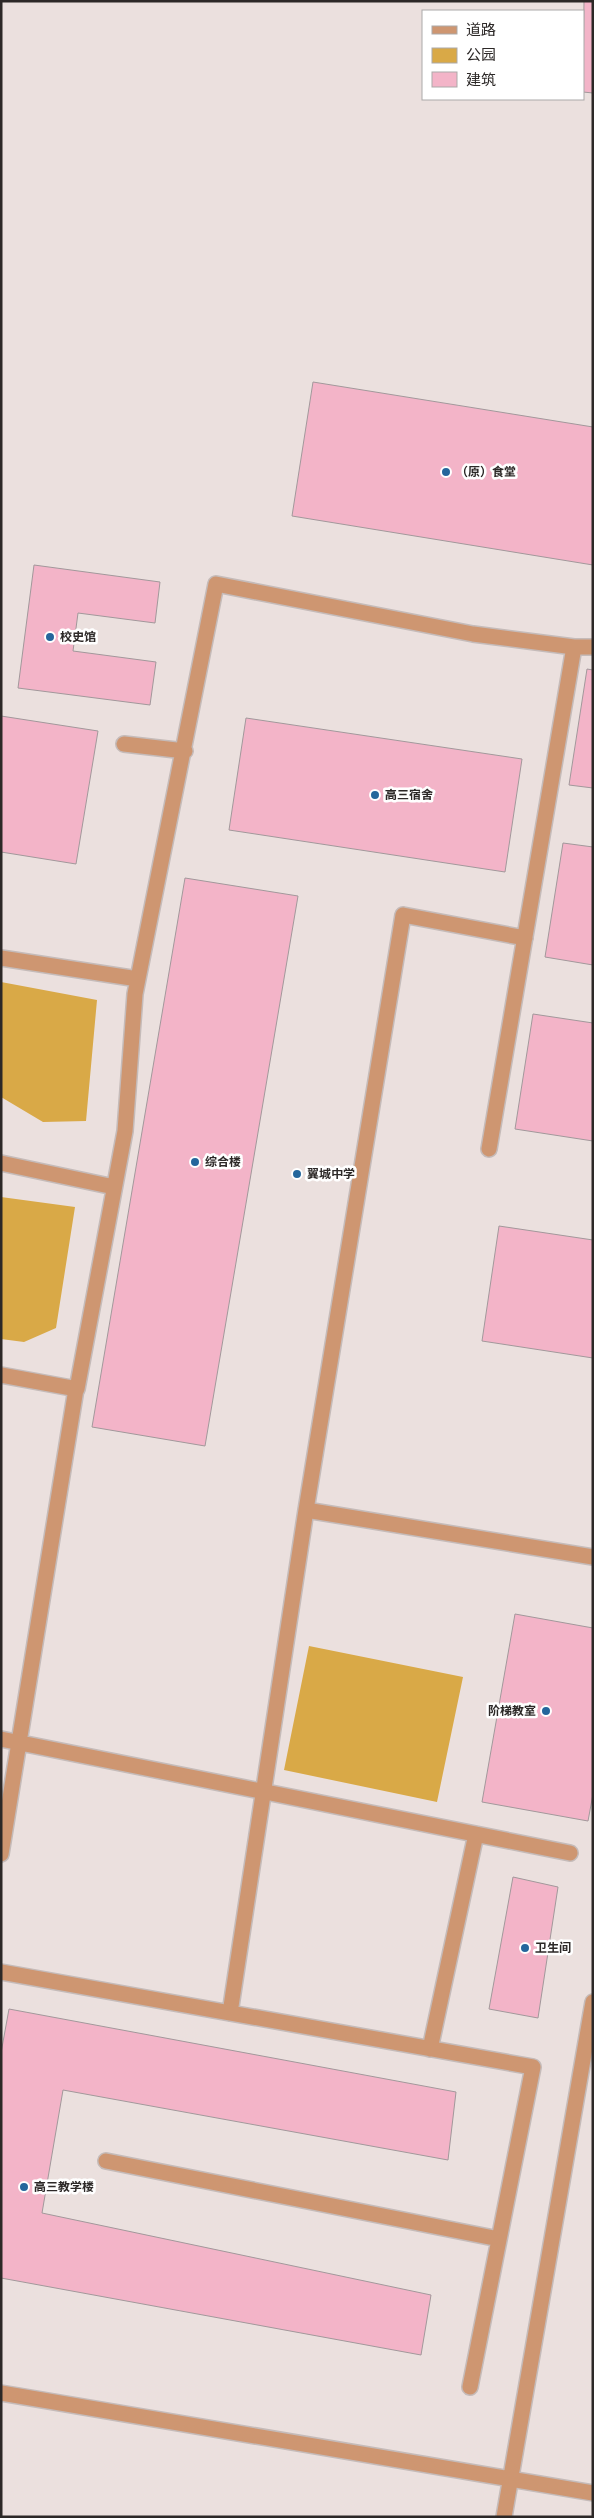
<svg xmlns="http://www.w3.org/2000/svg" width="594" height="2518" font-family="'Varela Round','Noto Sans SC',sans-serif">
  <rect width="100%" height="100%" fill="#ebe0de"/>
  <!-- green -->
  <path fill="#d9a947" d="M 1,982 L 97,1000 L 86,1121 L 43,1122 L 1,1097 Z
    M 1,1197 L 75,1207 L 56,1328 L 24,1342 L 1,1339 Z
    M 309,1646 L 463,1677 L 437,1802 L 284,1770 Z"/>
  <!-- building -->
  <path fill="#f3b4c8" stroke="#a2989b" d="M 584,1 L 593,1 L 593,93 L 583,92 Z
    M 313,382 L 593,427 L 593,565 L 292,516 Z
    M 34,565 L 160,582 L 155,623 L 78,613 L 73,651 L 156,662 L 150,705 L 18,688 Z
    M 587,669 L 593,670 L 593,788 L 569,785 Z
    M 1,716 L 98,731 L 76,864 L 1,852 Z
    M 246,718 L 522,759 L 505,872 L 229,830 Z
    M 563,843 L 593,847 L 593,965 L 545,957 Z
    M 185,878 L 298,896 L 205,1446 L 92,1427 Z
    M 533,1014 L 593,1023 L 593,1141 L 515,1129 Z
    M 499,1226 L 593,1240 L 593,1358 L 482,1341 Z
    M 515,1614 L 593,1628 L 593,1794 L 588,1821 L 482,1802 Z
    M 513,1877 L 558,1887 L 538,2018 L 489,2009 Z
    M 9,2009 L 456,2092 L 448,2160 L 63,2090 L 42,2213 L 431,2295 L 421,2355 L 1,2278 L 1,2053 Z"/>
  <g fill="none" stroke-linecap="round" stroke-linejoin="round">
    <!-- minor casing -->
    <g stroke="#c5bbb9" stroke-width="18">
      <path id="minor" d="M 124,744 L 185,751
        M 1,958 L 138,979
        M 489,1149 L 574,647
        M 1,1163 L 114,1187
        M 1,1375 L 77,1389 L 125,1131 L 135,994 L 216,584 L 473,634 L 574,647 L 593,647
        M 306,1510 L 593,1557
        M 1,1739 L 570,1853
        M 1,1854 L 76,1389
        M 1,1972 L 533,2067 L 470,2387
        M 230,2013 L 306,1510 L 403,915 L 525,938
        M 590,2019 L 593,2002
        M 430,2049 L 476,1834
        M 106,2161 L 499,2239
        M 1,2393 L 593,2493
        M 504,2517 L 590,2019 L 593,2019"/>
    </g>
    <!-- minor -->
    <use href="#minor" stroke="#ce9671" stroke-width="15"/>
  </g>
  <!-- markers -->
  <g fill="#24669c" stroke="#fff" stroke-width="2">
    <circle cx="446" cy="472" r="5"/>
    <circle cx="50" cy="637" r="5"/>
    <circle cx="375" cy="795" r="5"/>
    <circle cx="195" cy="1162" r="5"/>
    <circle cx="297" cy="1174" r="5"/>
    <circle cx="546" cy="1711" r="5"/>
    <circle cx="525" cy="1948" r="5"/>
    <circle cx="24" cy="2187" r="5"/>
  </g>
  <g text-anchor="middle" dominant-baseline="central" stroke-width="5" stroke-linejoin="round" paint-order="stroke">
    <!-- poi labels -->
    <g font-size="12" font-weight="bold" fill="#2c2827" stroke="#fff" text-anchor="start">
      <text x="456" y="472">（原）食堂</text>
      <text x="60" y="637">校史馆</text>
      <text x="385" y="795">高三宿舍</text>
      <text x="205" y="1162">综合楼</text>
      <text x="307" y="1174">翼城中学</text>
      <text x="536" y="1711" text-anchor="end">阶梯教室</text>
      <text x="535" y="1948">卫生间</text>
      <text x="34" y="2187">高三教学楼</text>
    </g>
  </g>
  <!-- border -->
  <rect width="594" height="2518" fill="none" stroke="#2c2827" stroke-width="5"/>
  <!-- legend -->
  <rect x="422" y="10" width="162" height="90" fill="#ffffff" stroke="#aba9a9"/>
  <rect x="432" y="26" width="25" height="8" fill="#ce9671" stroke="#aba9a9"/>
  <text x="466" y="35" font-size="15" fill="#2c2827">道路</text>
  <rect x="432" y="48" width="25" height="15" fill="#d9a947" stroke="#aba9a9"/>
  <text x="466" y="60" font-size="15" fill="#2c2827">公园</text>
  <rect x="432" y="72" width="25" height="15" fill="#f3b4c8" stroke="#aba9a9"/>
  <text x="466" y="85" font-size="15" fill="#2c2827">建筑</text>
</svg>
